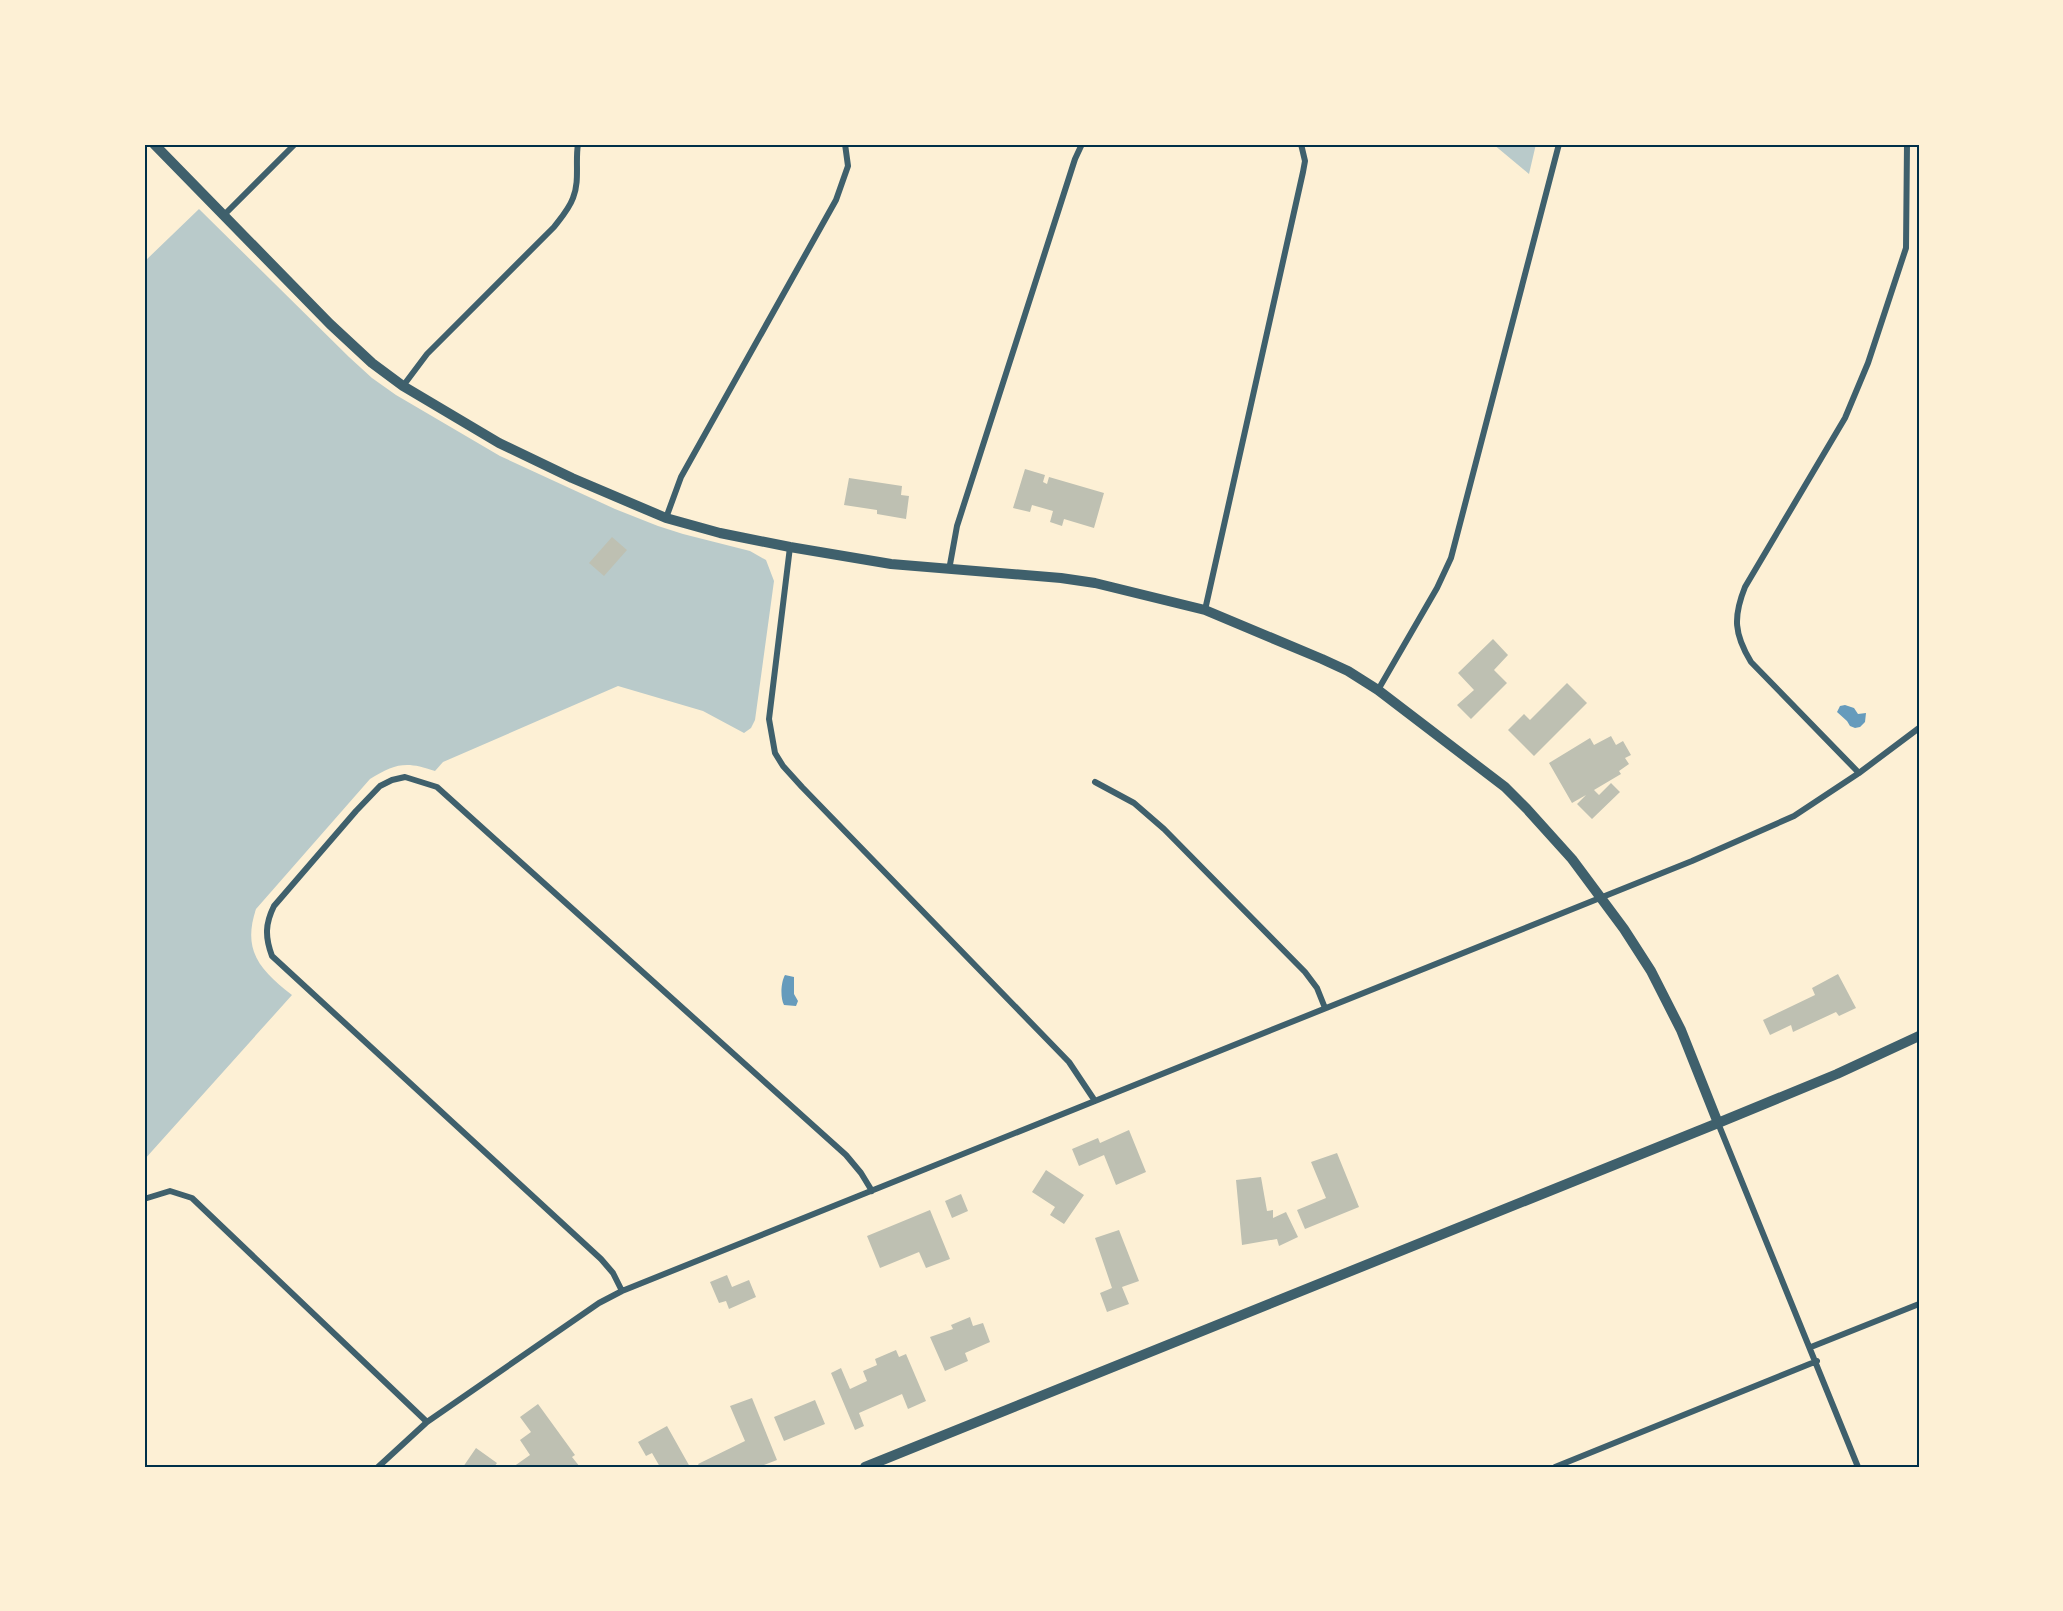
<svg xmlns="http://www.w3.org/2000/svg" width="2063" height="1611" font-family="Quicksand,sans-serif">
  <rect width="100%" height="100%" fill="#fdf0d5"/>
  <!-- green -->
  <path fill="#b9caca" d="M 1493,144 L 1536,144 L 1529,174 Z
    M 199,209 L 349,357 L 372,378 L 396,395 L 500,456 L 615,509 L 658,526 L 683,534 L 750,551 L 766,560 L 774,581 L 755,720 L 751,728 L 744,733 L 703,711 L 618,686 L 443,762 L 435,771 C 407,761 395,763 370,779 L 256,909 C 242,951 260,970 292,995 L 144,1160 L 144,262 Z"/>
  <!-- water -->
  <path fill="#669bbc" d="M 1845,705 L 1854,708 L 1858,714 L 1866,713 L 1865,722 L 1860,727 L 1855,728 L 1850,726 L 1847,721 L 1837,712 L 1840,706 Z
    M 785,975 L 794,977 L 794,994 L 798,1001 L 796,1006 L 784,1005 C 780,997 781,982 785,975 Z"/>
  <!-- building -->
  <path fill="#bec0b2" d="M 1025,469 L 1045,475 L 1043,482 L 1047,484 L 1049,477 L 1104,493 L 1094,528 L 1064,519 L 1062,526 L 1050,522 L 1053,511 L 1032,505 L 1030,512 L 1013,508 Z
    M 849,478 L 902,486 L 901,495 L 909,496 L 906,519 L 877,514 L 877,510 L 844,505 Z
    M 612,537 L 627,550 L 604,576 L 589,563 Z
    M 1493,639 L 1508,655 L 1494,670 L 1507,683 L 1471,719 L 1457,705 L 1474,690 L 1458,673 Z
    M 1567,683 L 1587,703 L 1534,756 L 1508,730 L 1524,714 L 1530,720 Z
    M 1611,736 L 1616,745 L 1623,741 L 1631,755 L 1625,758 L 1629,764 L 1619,771 L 1621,774 L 1594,790 L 1599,795 L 1611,783 L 1620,792 L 1592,819 L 1577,804 L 1586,795 L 1572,803 L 1549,763 L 1590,738 L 1594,745 Z
    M 1838,974 L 1856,1008 L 1839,1016 L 1836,1012 L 1793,1032 L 1791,1025 L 1770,1035 L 1763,1020 L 1815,995 L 1812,988 Z
    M 1129,1130 L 1146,1172 L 1116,1185 L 1104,1155 L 1079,1166 L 1072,1149 L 1098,1138 L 1100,1143 Z
    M 1337,1153 L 1359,1207 L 1305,1229 L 1297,1210 L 1326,1198 L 1311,1162 Z
    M 1046,1170 L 1084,1195 L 1064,1224 L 1050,1215 L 1055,1207 L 1032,1192 Z
    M 1261,1177 L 1267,1211 L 1273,1210 L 1273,1218 L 1286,1212 L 1298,1237 L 1279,1246 L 1277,1239 L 1242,1245 L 1236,1180 Z
    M 961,1194 L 968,1211 L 952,1218 L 945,1201 Z
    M 930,1210 L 950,1259 L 926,1268 L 919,1252 L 880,1268 L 867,1236 Z
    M 1119,1230 L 1139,1281 L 1122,1287 L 1129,1304 L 1107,1312 L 1100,1293 L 1112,1288 L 1095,1238 Z
    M 727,1275 L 732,1287 L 749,1280 L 756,1297 L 729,1309 L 726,1301 L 719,1303 L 710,1282 Z
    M 970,1317 L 973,1326 L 983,1323 L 990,1342 L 965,1353 L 968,1361 L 945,1371 L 930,1337 L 953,1329 L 951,1325 Z
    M 896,1350 L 899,1357 L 906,1354 L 926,1401 L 908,1409 L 902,1394 L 859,1413 L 864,1426 L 855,1430 L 831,1373 L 841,1368 L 850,1389 L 867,1381 L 863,1371 L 877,1365 L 875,1359 Z
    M 752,1398 L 777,1460 L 759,1467 L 700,1467 L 698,1464 L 745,1441 L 730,1406 Z
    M 815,1400 L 825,1424 L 784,1441 L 774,1417 Z
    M 538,1404 L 575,1455 L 572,1457 L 580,1467 L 513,1467 L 530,1455 L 520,1440 L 531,1432 L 520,1417 Z
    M 667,1426 L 690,1467 L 660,1467 L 652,1453 L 646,1456 L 638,1442 Z
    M 476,1448 L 497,1463 L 494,1467 L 463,1467 Z"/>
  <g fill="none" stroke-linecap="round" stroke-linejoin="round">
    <!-- minor -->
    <path stroke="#3f606c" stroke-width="6" d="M 224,215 L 295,144
      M 403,386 L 427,354 L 554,227 C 561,218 569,209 573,198 C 580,181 575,162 578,144
      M 666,518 L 681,477 L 836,200 L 848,166 L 845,144
      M 790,547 L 769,719 L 775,753 L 783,766 L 802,787 L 1069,1062 L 1095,1101
      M 949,570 L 957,526 L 1075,159 L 1082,144
      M 1205,610 L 1303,172 L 1305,161 L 1301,144
      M 1378,690 L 1437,588 L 1451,558 L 1559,144
      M 1859,773 L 1751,662 C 1734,634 1733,617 1745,587 L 1845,418 L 1868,363 L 1906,248 L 1907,144
      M 1095,782 L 1134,803 L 1164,829 L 1305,972 L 1317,988 L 1325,1008
      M 1718,1123 L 1858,1467
      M 144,1199 L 170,1191 L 192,1198 L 427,1422
      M 622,1291 L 613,1273 L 601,1259 L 272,956 C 265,937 265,924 274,906 L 356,811 L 380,786 L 392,780 L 405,777 L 437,787 L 846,1155 L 861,1173 L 872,1191
      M 1811,1347 L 1919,1304
      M 378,1467 L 427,1422 L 599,1303 L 622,1291 L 1692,861 L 1794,816 L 1859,773 L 1919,728
      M 1555,1467 L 1817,1361"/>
    <!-- tertiary -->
    <path stroke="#3f606c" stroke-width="10" d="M 154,144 L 330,324 L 372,363 L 403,386 L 499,443 L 572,478 L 666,518 L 720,533 L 790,547 L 891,564 L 1061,578 L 1095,583 L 1205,610 L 1322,659 L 1348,671 L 1378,690 L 1505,787 L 1527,809 L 1572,859 L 1624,929 L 1651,971 L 1681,1030 L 1718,1123
      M 865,1467 L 1718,1123 L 1837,1074 L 1919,1036"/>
  </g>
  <!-- border -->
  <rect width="2063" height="1611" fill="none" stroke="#fdf0d5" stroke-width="291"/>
  <rect x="146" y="146" width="1772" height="1320" fill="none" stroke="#003049" stroke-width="2"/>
</svg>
